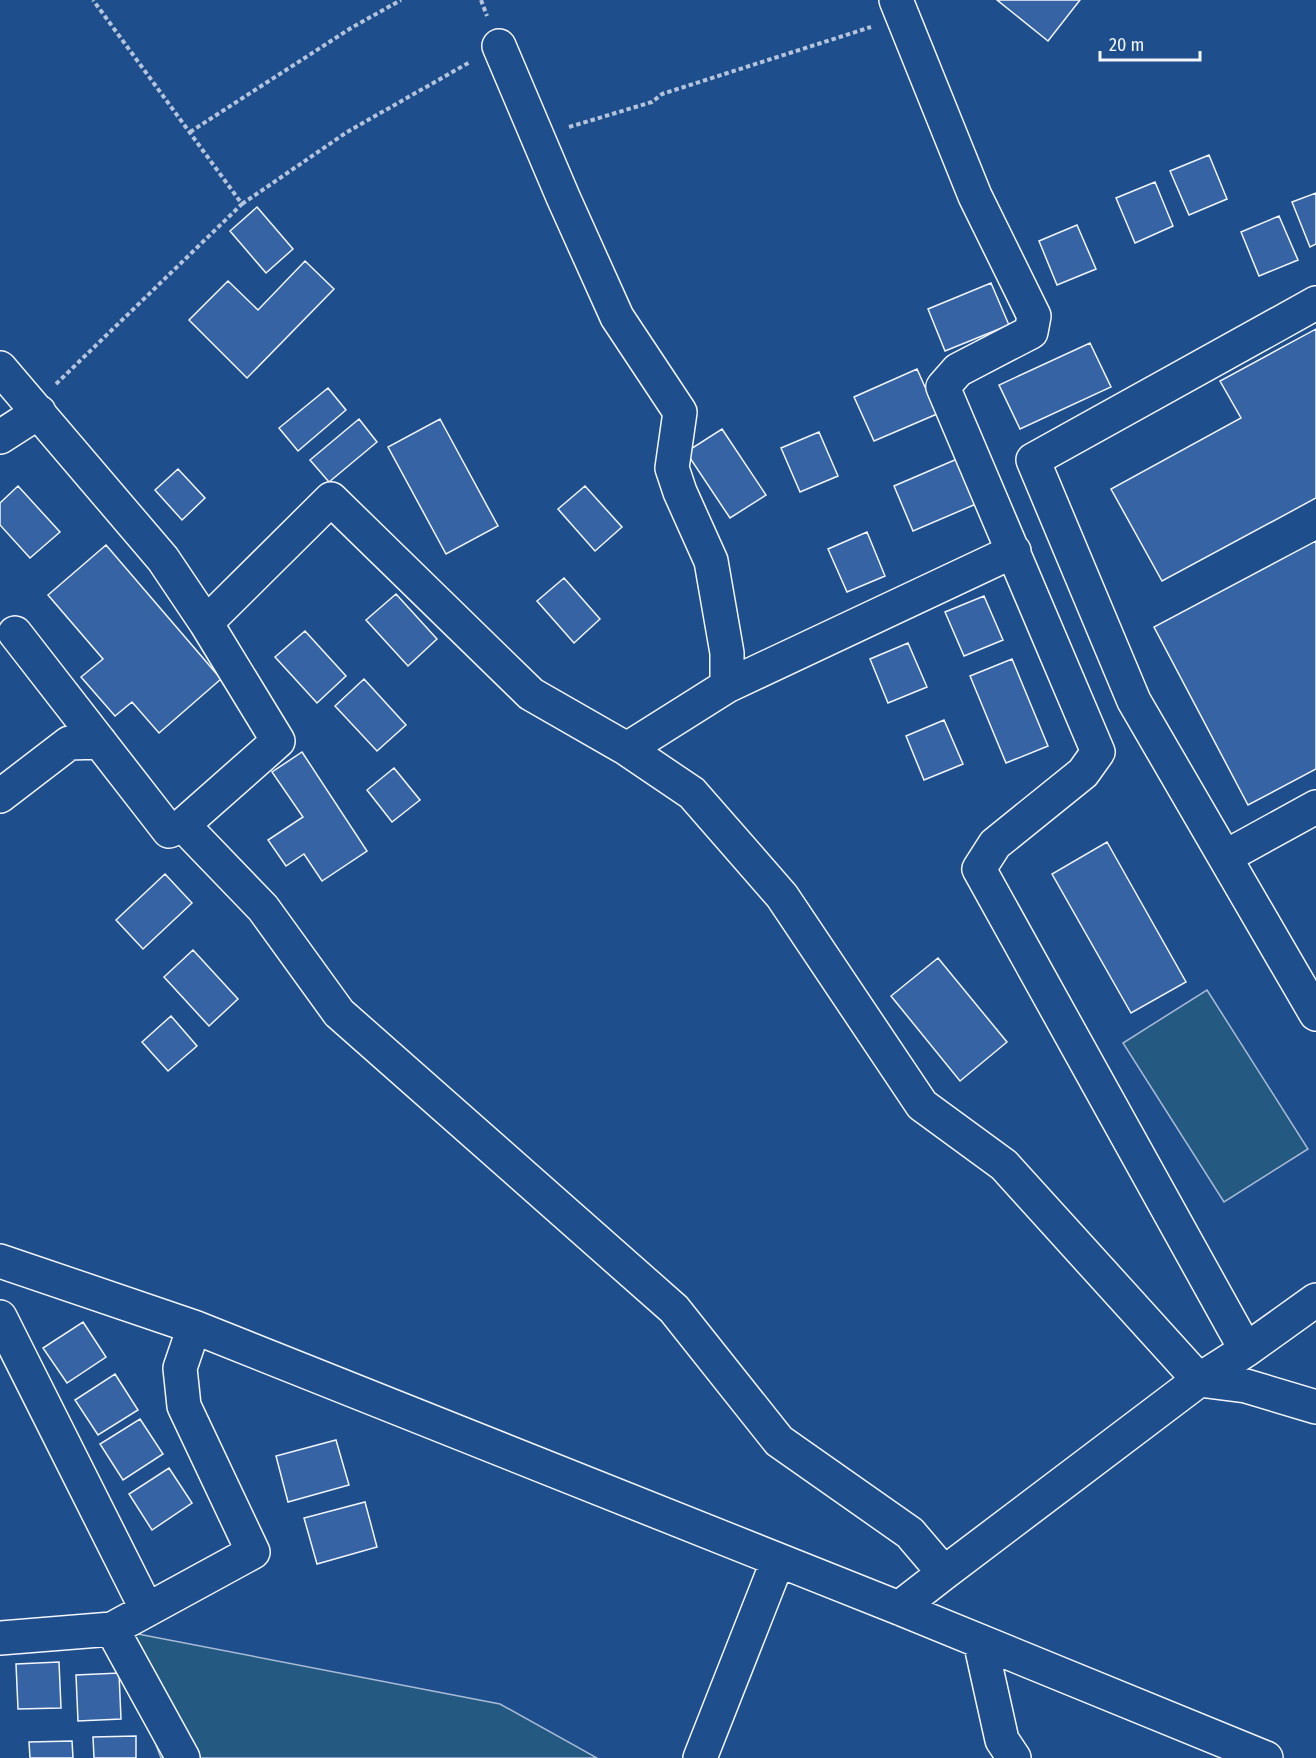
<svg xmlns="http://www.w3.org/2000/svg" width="1316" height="1758" font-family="'Fira Sans Condensed',sans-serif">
  <rect width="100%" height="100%" fill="#1f4e8c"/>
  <!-- green -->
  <path fill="#245a82" stroke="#a8bbd7" stroke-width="1.5" d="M 1207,990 L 1308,1149 L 1224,1202 L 1123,1043 Z
    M 112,1629 L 500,1704 L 597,1758 L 161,1758 Z"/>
  <!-- building -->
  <path fill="#3563a3" stroke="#f2f6ff" stroke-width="1.5" d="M 997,0 L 1080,0 L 1048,41 Z
    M 1209,155 L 1227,199 L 1189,215 L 1170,171 Z
    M 1155,182 L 1173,226 L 1135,243 L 1116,198 Z
    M 1316,193 L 1316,244 L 1310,247 L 1292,202 Z
    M 257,207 L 293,249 L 266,273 L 230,231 Z
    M 1279,216 L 1298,260 L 1259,276 L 1241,232 Z
    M 1077,225 L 1096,269 L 1057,285 L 1039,241 Z
    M 305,261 L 334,289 L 247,378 L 189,320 L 228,281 L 258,310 Z
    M 991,283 L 1009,325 L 945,351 L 928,309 Z
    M 1316,329 L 1316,498 L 1162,581 L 1111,489 L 1241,418 L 1220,381 Z
    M 1090,343 L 1111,387 L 1020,429 L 999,385 Z
    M 917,369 L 937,414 L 874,441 L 854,397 Z
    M 328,388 L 346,410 L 298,451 L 279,428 Z
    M 359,419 L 377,442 L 329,482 L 310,460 Z
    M 440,419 L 498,526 L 446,554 L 388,447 Z
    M 722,429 L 766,495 L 730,518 L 686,452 Z
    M 819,432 L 838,476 L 800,492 L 781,448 Z
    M 957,459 L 976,504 L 913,531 L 894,486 Z
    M 178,469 L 205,498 L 182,520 L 155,490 Z
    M 18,486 L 60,532 L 30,558 L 0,525 L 0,503 Z
    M 585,486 L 622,527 L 595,551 L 558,509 Z
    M 867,532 L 885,576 L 847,592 L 828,549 Z
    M 1316,541 L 1316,769 L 1248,805 L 1154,627 Z
    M 106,545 L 221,679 L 159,733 L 132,702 L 115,716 L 81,677 L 103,659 L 48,595 Z
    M 564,578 L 600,619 L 574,643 L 537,601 Z
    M 396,594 L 437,639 L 408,666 L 366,620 Z
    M 984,596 L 1003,640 L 964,656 L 945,612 Z
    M 305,631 L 346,676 L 317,703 L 275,657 Z
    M 908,643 L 927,687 L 888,703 L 870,659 Z
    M 1012,659 L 1048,746 L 1006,763 L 970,676 Z
    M 364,679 L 406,725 L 377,751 L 335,706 Z
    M 944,720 L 963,764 L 924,780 L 906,736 Z
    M 302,752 L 367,851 L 322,881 L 304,854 L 286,866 L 268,840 L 303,817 L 272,772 Z
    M 394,768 L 420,800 L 392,822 L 367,790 Z
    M 1107,842 L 1186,982 L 1131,1013 L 1052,874 Z
    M 165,874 L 192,903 L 143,949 L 116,920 Z
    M 193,950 L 238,999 L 209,1026 L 164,977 Z
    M 938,958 L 1007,1042 L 960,1081 L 891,996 Z
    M 171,1016 L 197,1046 L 168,1071 L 142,1042 Z
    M 83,1322 L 106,1357 L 67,1383 L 43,1348 Z
    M 115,1374 L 138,1410 L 98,1435 L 75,1400 Z
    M 140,1419 L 163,1454 L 123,1480 L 100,1444 Z
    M 336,1440 L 349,1485 L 288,1502 L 276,1456 Z
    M 169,1468 L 192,1503 L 152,1530 L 129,1494 Z
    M 365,1502 L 377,1547 L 317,1564 L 304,1518 Z
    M 59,1662 L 61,1708 L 18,1709 L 16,1664 Z
    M 119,1673 L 121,1719 L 78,1721 L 76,1675 Z
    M 136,1736 L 136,1758 L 94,1758 L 93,1737 Z
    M 72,1741 L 73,1758 L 30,1758 L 29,1742 Z"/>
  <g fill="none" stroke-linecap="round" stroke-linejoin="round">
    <!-- minor casing -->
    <g stroke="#f2f6ff" stroke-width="36">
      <path id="minor" d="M 896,0 L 975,196 L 1034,316 L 1031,332 L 958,370 L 943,387 L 1098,752 L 1083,773 L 995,844 L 979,869 L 1246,1350
        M 499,46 L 563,197 L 617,317 L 680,412 L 672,468 L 680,492 L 711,561 L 727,653 L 727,686 L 627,749
        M 1316,303 L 1033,460 L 1134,701 L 1316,1014
        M 0,368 L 163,559 L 206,623 L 278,741 L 183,825 L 263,908 L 339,1013 L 674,1309 L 779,1441 L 910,1533 L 944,1573
        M 0,437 L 39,412
        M 206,623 L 331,499 L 531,694 L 627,749 L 692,793 L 782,896 L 922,1105 L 1004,1165 L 1199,1380 L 1246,1386 L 1316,1407
        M 15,633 L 169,831 L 183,825
        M 727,686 L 1014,551
        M 0,796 L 69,743 L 100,742
        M 1225,857 L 1316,807
        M 0,1261 L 194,1327 L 899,1608 L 1266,1758
        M 0,1317 L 147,1610
        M 899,1608 L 944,1573 L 1199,1380 L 1246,1350 L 1316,1300
        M 112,1629 L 253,1552 L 184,1406 L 180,1368 L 194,1327
        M 0,1638 L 112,1629 L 183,1758
        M 980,1641 L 1002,1740 L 1014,1758
        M 700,1758 L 778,1560"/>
    </g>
    <!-- path -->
    <path stroke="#b3c4dc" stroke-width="4" stroke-dasharray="4.5 3" stroke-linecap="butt" d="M 481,0 L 487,16
      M 569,127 L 652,102 L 662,94 L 871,27
      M 190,132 L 351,28 L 401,0
      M 242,204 L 347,132 L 470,62
      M 56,384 L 242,204 L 93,0"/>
    <!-- minor -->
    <use href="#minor" stroke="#1f4e8c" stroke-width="33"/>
  </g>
  <!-- scale -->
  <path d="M1100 51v9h100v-9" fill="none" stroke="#f2f6ff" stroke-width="3"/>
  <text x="1109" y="51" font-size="18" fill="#f2f6ff" stroke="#1f4e8c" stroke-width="4.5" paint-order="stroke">20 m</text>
</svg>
